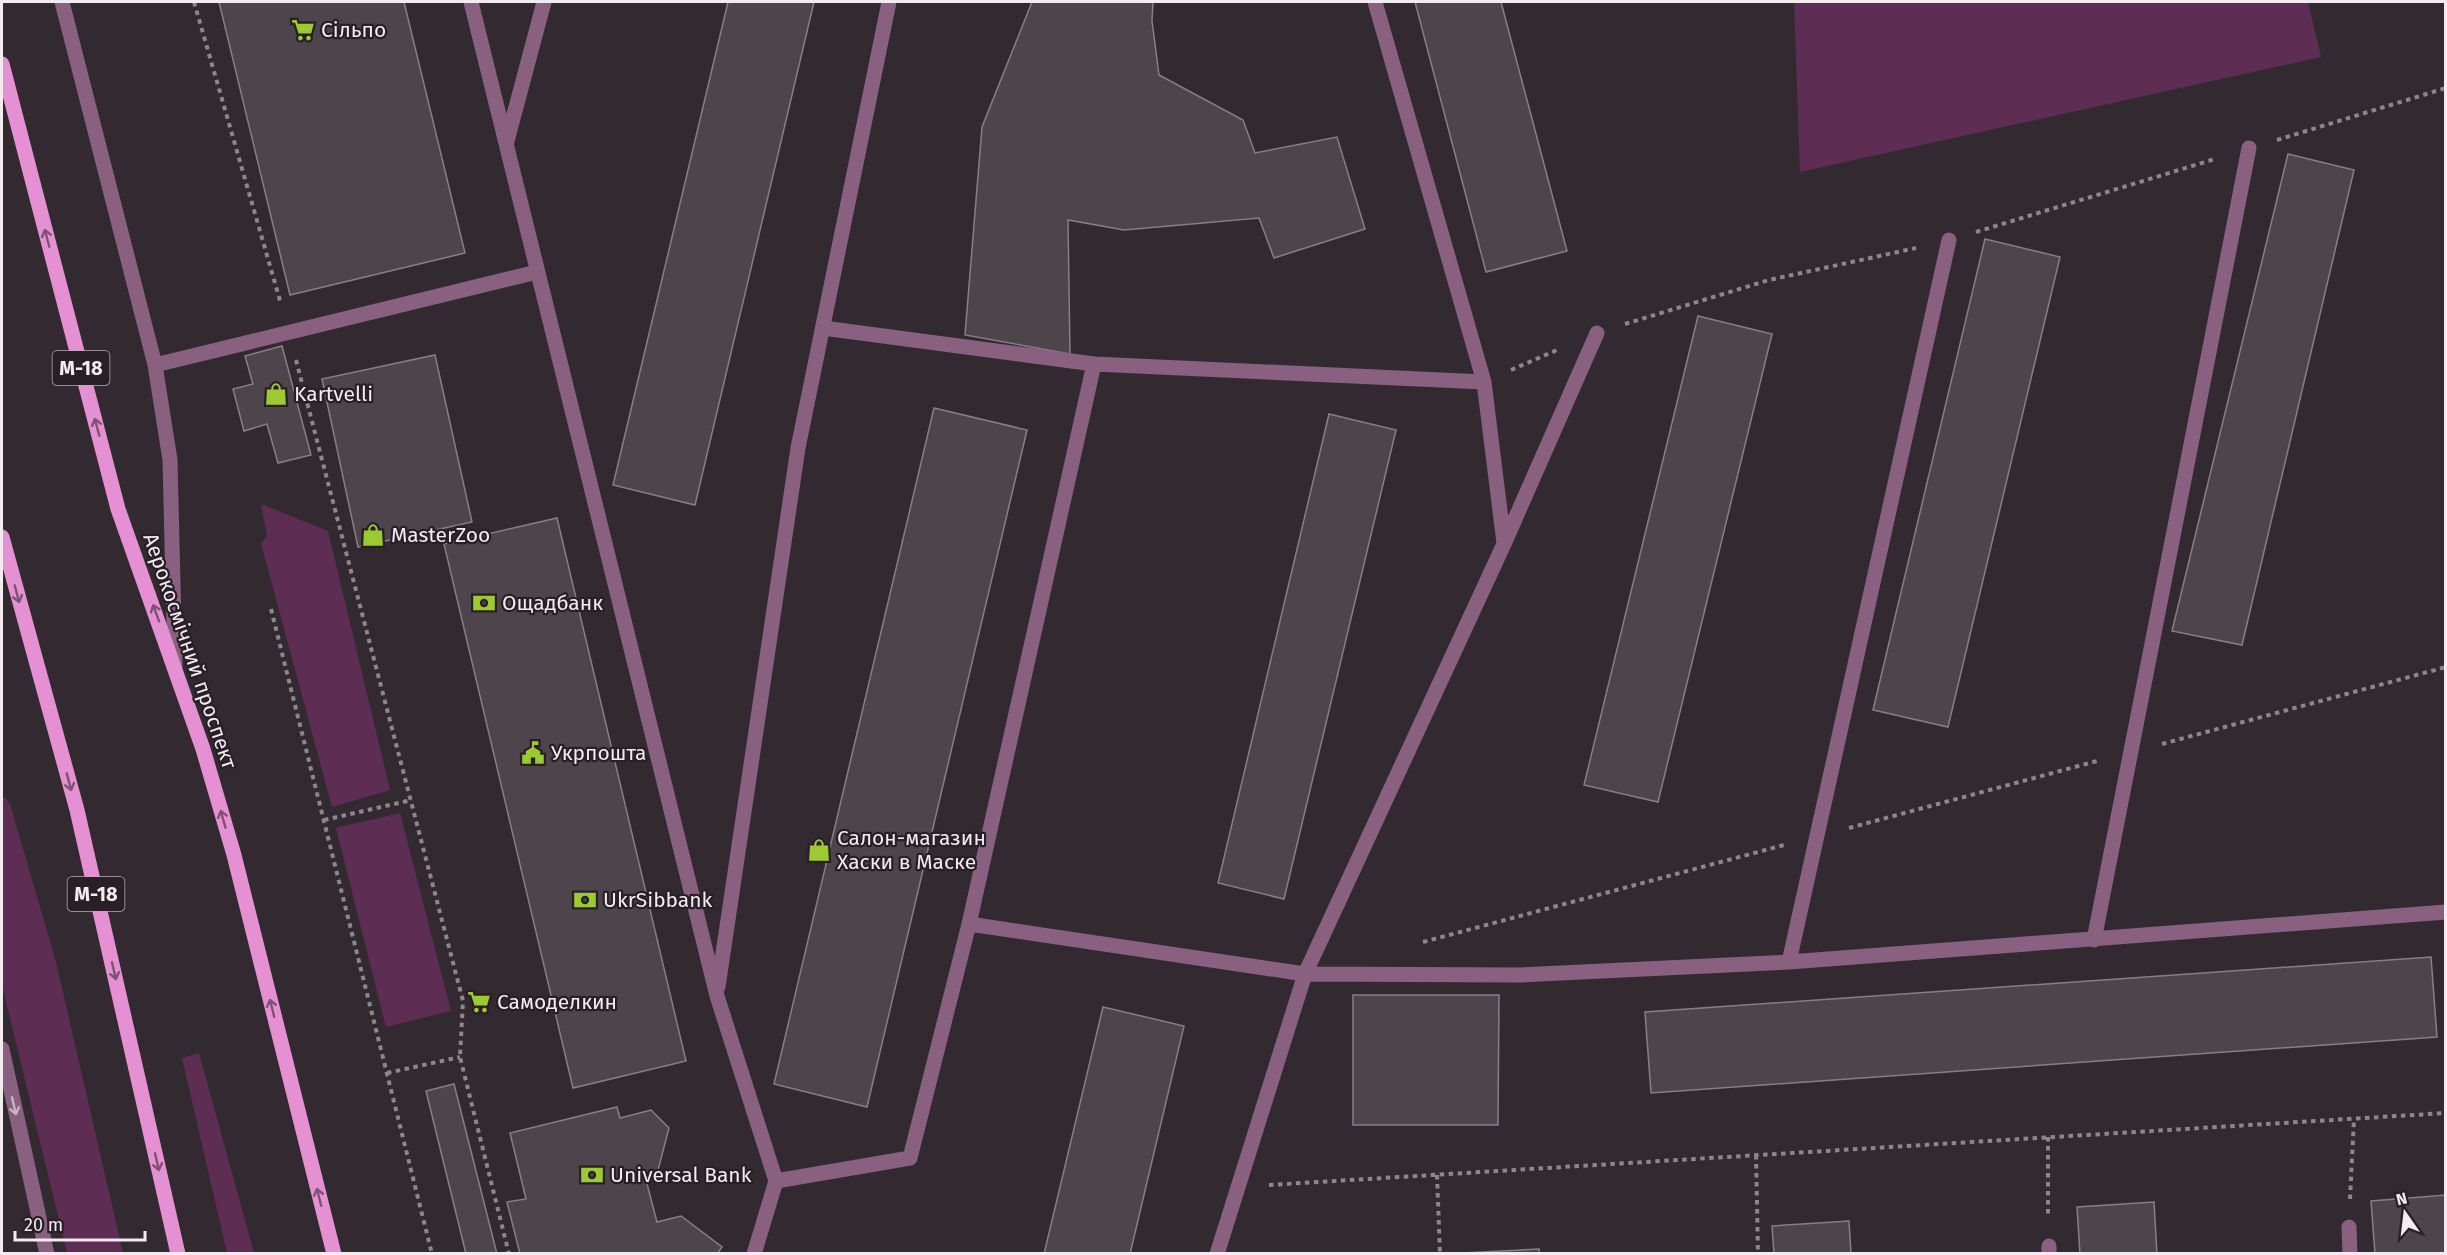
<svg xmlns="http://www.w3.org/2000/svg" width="2447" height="1255" font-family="'Fira Sans',sans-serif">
  <rect width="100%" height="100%" fill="#332a31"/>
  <!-- green -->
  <path fill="#5e2d54" d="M 1794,2 L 2308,2 L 2321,57 L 1800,172 Z
    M 261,504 L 328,531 L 390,790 L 332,807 L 261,543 L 267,536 Z
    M 5,797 L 10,804 L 56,962 L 123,1253 L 67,1253 L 2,985 L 2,798 Z
    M 400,813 L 451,1011 L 386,1027 L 336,828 Z
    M 199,1053 L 254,1253 L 227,1253 L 182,1058 Z"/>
  <!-- building -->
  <path fill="#4e454c" stroke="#897e86" stroke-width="1.5" d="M 219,2 L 404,2 L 465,253 L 290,295 Z
    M 728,2 L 814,2 L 695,505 L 613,485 Z
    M 1032,2 L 1153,2 L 1152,21 L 1159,75 L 1243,120 L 1255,153 L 1337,137 L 1365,229 L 1274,258 L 1259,218 L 1124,230 L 1068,220 L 1070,354 L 965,335 L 982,127 Z
    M 1415,2 L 1501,2 L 1567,251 L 1486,272 Z
    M 2288,154 L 2354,170 L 2242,645 L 2172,631 Z
    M 1985,239 L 2060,257 L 1948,727 L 1873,710 Z
    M 1698,316 L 1772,334 L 1658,802 L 1584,785 Z
    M 282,346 L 311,455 L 278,463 L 267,424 L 244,431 L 233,389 L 253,384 L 245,356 Z
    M 435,355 L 472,522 L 358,547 L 322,379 Z
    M 934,408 L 1027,430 L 867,1107 L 774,1084 Z
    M 1329,414 L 1396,430 L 1284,899 L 1218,883 Z
    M 557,518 L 686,1061 L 573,1088 L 444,544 Z
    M 2431,957 L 2437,1037 L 1651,1093 L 1645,1012 Z
    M 1353,995 L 1499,995 L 1498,1125 L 1353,1125 Z
    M 1103,1007 L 1184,1026 L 1130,1254 L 1044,1254 Z
    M 454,1084 L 497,1254 L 466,1254 L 426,1091 Z
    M 617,1107 L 620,1118 L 651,1110 L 669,1128 L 657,1174 L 646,1180 L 657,1222 L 681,1216 L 722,1247 L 717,1254 L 520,1254 L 507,1202 L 526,1199 L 510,1133 Z
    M 2446,1195 L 2446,1254 L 2375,1254 L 2371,1201 Z
    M 2154,1202 L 2157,1254 L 2080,1254 L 2077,1207 Z
    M 1849,1221 L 1851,1254 L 1774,1254 L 1772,1226 Z
    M 1539,1249 L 1539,1254 L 1463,1253 Z"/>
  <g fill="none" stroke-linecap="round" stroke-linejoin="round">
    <!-- path -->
    <path stroke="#8e868c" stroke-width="4" stroke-dasharray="4.5 4.5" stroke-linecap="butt" d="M 194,2 L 281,304
      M 2277,140 L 2446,88
      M 1976,232 L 2215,159
      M 1625,324 L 1769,280 L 1916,248
      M 296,360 L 463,1001 L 460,1057 L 509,1254
      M 1511,370 L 1557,350
      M 271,609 L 432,1254
      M 2162,744 L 2446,667
      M 324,820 L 412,800
      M 1849,828 L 2097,761
      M 1423,942 L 1784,845
      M 387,1073 L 460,1057
      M 2048,1137 L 2048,1218
      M 1756,1155 L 1758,1254
      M 1437,1175 L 1440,1254
      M 1269,1185 L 2446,1113
      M 2350,1199 L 2354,1119"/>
    <!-- lane -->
    <path stroke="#89607f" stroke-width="15" d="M 62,2 L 155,365 L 170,460 L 175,667
      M 471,2 L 717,996 L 776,1181 L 754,1254
      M 1375,2 L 1484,382 L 1504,543
      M 507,141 L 544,2
      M 823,328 L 1094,364
      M 155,365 L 537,272
      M 969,924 L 1094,364 L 1484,382
      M 2094,940 L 2249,148
      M 1789,962 L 1949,240
      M 718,987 L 798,448 L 889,2
      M 776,1181 L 910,1158 L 969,924 L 1305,974 L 1520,975 L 1789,962 L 2446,912
      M 2349,1227 L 2350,1254
      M 2049,1246 L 2049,1254
      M 1217,1254 L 1305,974 L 1504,544 L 1597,333"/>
    <!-- street -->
    <path stroke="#89607f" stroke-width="15" d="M 2,1049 L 47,1254"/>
    <!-- primary -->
    <path stroke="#e490d2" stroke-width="15" d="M 2,64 L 118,509 L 203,749 L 234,855 L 334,1254
      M 2,537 L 77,810 L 178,1254"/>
  </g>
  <!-- one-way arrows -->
  <defs><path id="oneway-shaft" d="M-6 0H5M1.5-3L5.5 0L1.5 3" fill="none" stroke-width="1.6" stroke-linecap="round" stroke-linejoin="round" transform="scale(1.5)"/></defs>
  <g stroke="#7d5274">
    <use href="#oneway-shaft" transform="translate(47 238) rotate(-105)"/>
    <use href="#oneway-shaft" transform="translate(97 427) rotate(-105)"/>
    <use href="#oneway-shaft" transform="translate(17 594) rotate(75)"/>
    <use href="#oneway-shaft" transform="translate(156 613) rotate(-110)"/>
    <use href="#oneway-shaft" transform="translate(69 782) rotate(75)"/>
    <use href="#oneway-shaft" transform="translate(223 819) rotate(-106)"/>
    <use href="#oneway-shaft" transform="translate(114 971) rotate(77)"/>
    <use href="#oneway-shaft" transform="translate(272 1008) rotate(-104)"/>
    <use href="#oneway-shaft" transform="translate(157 1162) rotate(77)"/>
    <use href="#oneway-shaft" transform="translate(319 1197) rotate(-104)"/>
  </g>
  <use stroke="#c8b4c3" href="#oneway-shaft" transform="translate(14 1106) rotate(77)"/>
  <!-- icons -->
  <defs>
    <g id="supermarket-bare" transform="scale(1.8)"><path d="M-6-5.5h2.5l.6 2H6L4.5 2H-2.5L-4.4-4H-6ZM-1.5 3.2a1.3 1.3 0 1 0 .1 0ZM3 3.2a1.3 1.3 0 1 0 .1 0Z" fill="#9dca30" stroke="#292027" stroke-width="2.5" paint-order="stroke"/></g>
    <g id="shop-bare" transform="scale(1.8)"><path d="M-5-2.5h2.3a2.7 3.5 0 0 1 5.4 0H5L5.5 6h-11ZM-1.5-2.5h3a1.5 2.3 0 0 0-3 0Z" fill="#9dca30" stroke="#292027" stroke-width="2.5" paint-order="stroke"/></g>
    <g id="bank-bare" transform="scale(1.8)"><path d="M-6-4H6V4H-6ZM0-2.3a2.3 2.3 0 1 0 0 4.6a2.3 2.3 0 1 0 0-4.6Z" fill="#9dca30" stroke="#292027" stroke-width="2.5" paint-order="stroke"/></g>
    <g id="civic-bare" transform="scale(1.8)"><path d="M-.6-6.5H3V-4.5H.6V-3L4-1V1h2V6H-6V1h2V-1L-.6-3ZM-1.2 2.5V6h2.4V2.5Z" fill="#9dca30" stroke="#292027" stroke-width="2.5" paint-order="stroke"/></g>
  </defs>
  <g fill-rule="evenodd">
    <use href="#supermarket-bare" x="303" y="30"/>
    <use href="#shop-bare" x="276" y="394"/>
    <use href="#shop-bare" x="373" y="535"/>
    <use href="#bank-bare" x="484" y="603"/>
    <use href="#civic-bare" x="533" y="753"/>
    <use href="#shop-bare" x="819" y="850"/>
    <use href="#bank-bare" x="585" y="900"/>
    <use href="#supermarket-bare" x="479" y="1002"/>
    <use href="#bank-bare" x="592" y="1175"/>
  </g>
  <g text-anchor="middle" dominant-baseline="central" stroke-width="4.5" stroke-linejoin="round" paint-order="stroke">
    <!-- shield labels -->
    <g fill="#292027" stroke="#b6afb4" stroke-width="1.5">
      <rect x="52.5" y="351" width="57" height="34" rx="4.5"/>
      <rect x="67.5" y="877" width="57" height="34" rx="4.5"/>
    </g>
    <g font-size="20" font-weight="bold" fill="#f2ecf0">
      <text x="81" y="368">М-18</text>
      <text x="96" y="894">М-18</text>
    </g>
    <!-- poi labels -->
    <g font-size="21" fill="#f2ecf0" stroke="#292027" text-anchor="start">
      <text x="321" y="30">Сільпо</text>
      <text x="294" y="394">Kartvelli</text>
      <text x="391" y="535">MasterZoo</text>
      <text x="502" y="603">Ощадбанк</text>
      <text x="551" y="753">Укрпошта</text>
      <text x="837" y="838">Салон-магазин<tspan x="837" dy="24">Хаски в Маске</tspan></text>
      <text x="603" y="900">UkrSibbank</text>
      <text x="497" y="1002">Самоделкин</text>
      <text x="610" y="1175">Universal Bank</text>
    </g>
    <!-- street labels -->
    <g font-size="21" fill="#f2ecf0" stroke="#292027">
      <text transform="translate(190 651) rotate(71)">Аерокосмічний проспект</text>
    </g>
  </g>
  <!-- border -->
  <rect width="2447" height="1255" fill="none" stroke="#f2ecf0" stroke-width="6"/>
  <!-- north arrow -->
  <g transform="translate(2405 1213) rotate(346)" stroke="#292027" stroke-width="4.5" paint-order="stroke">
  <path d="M0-4.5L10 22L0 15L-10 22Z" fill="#f2ecf0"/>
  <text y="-9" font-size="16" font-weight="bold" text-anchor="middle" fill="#f2ecf0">N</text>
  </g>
  <!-- scale -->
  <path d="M15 1231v9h130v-9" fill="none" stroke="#f2ecf0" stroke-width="3"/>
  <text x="24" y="1231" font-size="18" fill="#f2ecf0" stroke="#292027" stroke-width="4.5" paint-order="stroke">20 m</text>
</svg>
